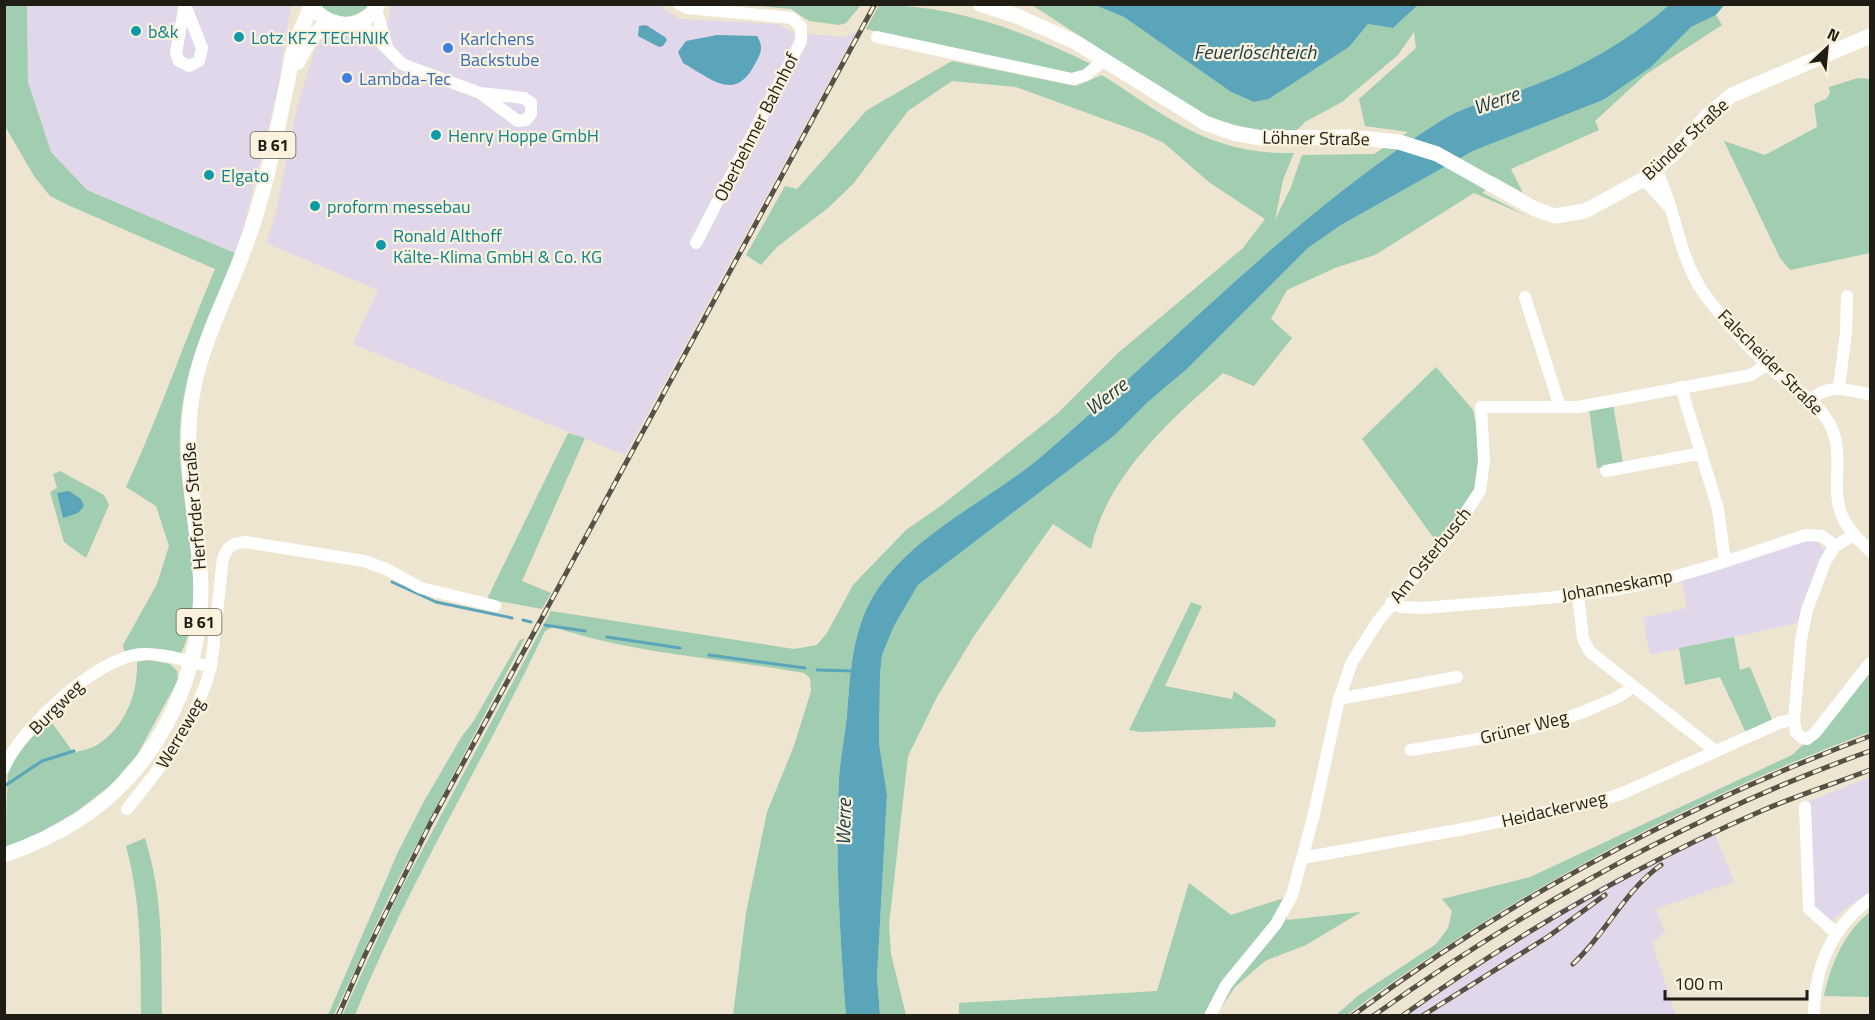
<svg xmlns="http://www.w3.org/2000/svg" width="1875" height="1020" font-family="'Titillium Web',sans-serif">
  <rect width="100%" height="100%" fill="#ede5cf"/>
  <!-- industrial -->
  <path fill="#e1d7eb" d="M 27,5 L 291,5 L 277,93 L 237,254 L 87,190 L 51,152 L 28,82 Z
    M 391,5 L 659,5 L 680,19 L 779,24 L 794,33 L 844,37 L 856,32 L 625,455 L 353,344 L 378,290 L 266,243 L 276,213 L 297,107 L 316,47 L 324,39 L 334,35 L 352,35 L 362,39 L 389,21 Z
    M 1806,538 L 1819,543 L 1825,551 L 1797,623 L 1650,655 L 1643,618 L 1687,608 L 1681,577 Z
    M 1870,777 L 1870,893 L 1845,909 L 1832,921 L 1820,918 L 1812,906 L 1809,801 Z
    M 1713,829 L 1734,882 L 1656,909 L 1665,932 L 1652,943 L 1676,1015 L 1403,1015 L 1411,1006 L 1547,917 L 1598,887 Z"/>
  <!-- green -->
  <path fill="#a1cdb1" d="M 4,5 L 27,5 L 28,82 L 51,152 L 87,190 L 237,254 C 210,309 183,369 180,431 C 176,496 211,593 181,653 L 142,650 L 125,654 L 123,645 L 157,584 L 169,546 L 156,506 L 126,487 C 159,416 184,342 215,269 L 70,206 L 50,196 L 34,176 L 5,126 Z
    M 318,5 L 370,5 C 351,21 337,21 318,5 Z
    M 748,5 L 861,5 L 846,23 L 839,25 L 809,21 L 791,9 Z
    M 879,5 C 955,5 1023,31 1091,64 L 1080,74 L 1063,74 L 866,29 Z
    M 1032,5 L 1095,5 L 1124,17 L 1231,92 L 1254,102 L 1269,99 L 1349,47 L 1368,24 L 1393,28 L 1418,5 L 1669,5 C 1625,44 1571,73 1515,92 C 1489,101 1465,106 1442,120 C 1293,214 1174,343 1042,456 C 984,505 899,539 866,610 C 851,645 850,679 847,715 C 845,737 840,758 839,779 C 835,857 840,938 846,1015 L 733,1015 L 746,913 L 767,812 L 794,746 L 811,691 L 810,678 L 804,673 C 720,658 635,654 553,627 L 545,631 C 484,761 408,883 355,1015 L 342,1016 L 396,899 L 551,611 L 794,649 L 817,645 L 827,633 L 853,585 L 906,530 L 942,505 L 1058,413 L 1118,353 L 1243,248 L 1265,219 L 1210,183 L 1164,143 L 1142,133 L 1016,87 L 952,81 L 908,111 L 853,184 L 828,208 L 777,247 L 761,265 L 746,255 L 785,186 L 797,189 L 867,110 L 952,61 L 1076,86 L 1102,75 C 1169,118 1210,155 1294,153 L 1283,180 L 1275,220 L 1291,187 L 1302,155 L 1374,154 L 1408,132 L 1365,126 L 1359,99 L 1416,48 L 1414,32 L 1398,55 L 1342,102 L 1305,122 L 1294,133 C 1257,131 1228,126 1194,110 Z
    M 1716,15 L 1722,25 L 1645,75 L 1595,121 L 1599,130 L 1511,169 L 1523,193 L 1493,176 L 1483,193 L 1525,215 L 1474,193 L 1375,255 L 1335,268 L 1287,290 L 1271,319 L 1292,338 L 1254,386 L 1223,373 C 1170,421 1107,475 1091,549 L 1053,524 L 974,636 L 937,697 L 908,756 L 889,925 L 891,954 L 906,1015 L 880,1015 L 877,977 L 887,795 L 879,743 L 880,675 L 882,655 L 894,626 L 918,585 L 1115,435 L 1149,401 L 1187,369 L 1308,248 L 1341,225 L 1473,151 L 1603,100 L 1691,27 Z
    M 1858,78 L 1870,79 L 1870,253 L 1790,270 L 1780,258 L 1724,141 L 1765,155 L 1817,127 L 1814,104 L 1826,99 L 1830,93 L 1829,87 Z
    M 1436,367 L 1473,410 L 1479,438 L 1480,484 L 1438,544 L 1362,439 Z
    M 1613,404 L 1623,463 L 1597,468 L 1589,409 Z
    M 568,433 L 585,438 L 522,581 L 551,593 L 542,609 L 487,599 Z
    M 60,471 L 104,495 L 109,505 L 86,558 L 64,542 L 50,492 L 57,488 L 53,474 Z
    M 1191,602 L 1202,606 L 1165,686 L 1232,699 L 1234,691 L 1276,720 L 1275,727 L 1140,732 L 1129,730 Z
    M 1734,637 L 1740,670 L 1750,667 L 1773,722 L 1746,733 L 1720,677 L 1685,685 L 1679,648 Z
    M 525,638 L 390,895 L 334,1015 L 328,1015 L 398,852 L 423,803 L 462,736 L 473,722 L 520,640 Z
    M 149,660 L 170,664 L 177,671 L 178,680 L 137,755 L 111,785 L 76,812 L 38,834 L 5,848 L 8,769 L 21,749 L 49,719 L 74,753 C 81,750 91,749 97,745 C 125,727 138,694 137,662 Z
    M 1870,666 L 1870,732 C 1684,801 1507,897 1347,1015 L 1335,1016 L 1359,995 L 1436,944 L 1448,928 L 1452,911 L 1442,899 L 1530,877 L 1792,755 L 1806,742 Z
    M 145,838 C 164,900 161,951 162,1015 L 141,1015 C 141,958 141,901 126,846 Z
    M 1189,883 L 1231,915 L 1287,897 L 1287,920 L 1361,912 L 1306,945 L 1265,961 L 1235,987 L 1216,1015 L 959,1016 L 959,1003 L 1157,991 Z
    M 1870,912 L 1870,997 L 1824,996 C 1831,964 1844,932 1870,912 Z"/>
  <!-- water -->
  <path fill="#5ba5bb" d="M 1095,5 L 1418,4 L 1418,5 L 1393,28 L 1368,24 L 1349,47 L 1269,99 L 1254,102 L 1231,92 L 1124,17 Z
    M 1669,5 L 1724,5 L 1716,15 L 1691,27 L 1651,67 L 1603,100 L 1473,151 L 1341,225 L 1308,248 L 1187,369 L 1149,401 L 1115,435 L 918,585 L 894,626 L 882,655 L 880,675 L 879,743 L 887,795 L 877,977 L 880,1015 L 846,1016 C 840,938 835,857 839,779 C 840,758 845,737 847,715 C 850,679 851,645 866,610 C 899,539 984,505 1042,456 C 1174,343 1293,214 1442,120 C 1465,106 1489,101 1515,92 C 1571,73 1625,44 1669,5 Z
    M 646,25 L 665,37 L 667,40 L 663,46 L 659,47 L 638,36 L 639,26 Z
    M 717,35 L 757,36 C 763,46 762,52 756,62 C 736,103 713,80 683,63 L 678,52 L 686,41 Z
    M 69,491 L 81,499 L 84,506 L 78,513 L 63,518 L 57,493 Z"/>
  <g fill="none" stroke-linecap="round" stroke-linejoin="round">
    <!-- stream -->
    <path stroke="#5ba5bb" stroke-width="3" d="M 392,582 L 436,602 L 512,618
      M 523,620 L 531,622
      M 545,625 L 585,631
      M 607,637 L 680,648
      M 709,655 L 805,668
      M 817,670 L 854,671
      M 6,785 L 42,761 L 74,751"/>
    <!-- minor -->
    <path stroke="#fff" stroke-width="12" d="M 185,4 L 176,53 L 179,61 L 189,66 L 199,61 L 202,48 L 185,5
      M 679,4 L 687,8 L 792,18 L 801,27 L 801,41 L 696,243
      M 376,9 L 387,47
      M 357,23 L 370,31 L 402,64 L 480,93 L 524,98 L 531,103 L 531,114 L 526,120 L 518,121 L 480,93
      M 877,37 L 1072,79 L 1086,75 L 1105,59
      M 1656,170 C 1676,208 1677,254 1703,292 C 1721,317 1744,342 1766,364 C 1787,384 1814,397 1829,423 C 1847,453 1828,491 1844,520 C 1850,532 1861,542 1870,551
      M 1644,179 L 1669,207
      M 1525,297 L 1560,407
      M 1681,387 L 1718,509 L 1725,561
      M 1839,388 L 1846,333 L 1847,296
      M 1811,400 C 1829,382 1848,391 1870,394
      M 1606,471 L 1702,453
      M 1854,535 L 1835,546 L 1825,562 L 1807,610 L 1801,640 L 1794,720 L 1796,732 L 1802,738 L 1807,739 L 1815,733 L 1870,663
      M 1578,594 L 1583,639 L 1590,652 L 1714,750
      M 1391,603 L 1402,607 L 1423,608 C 1493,602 1565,599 1634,586 C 1692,575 1749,553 1806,535 L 1822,536 L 1835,546
      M 211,667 L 223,558 C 228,546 233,543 245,542 L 364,561 L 386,569 L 421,588 L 495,606
      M 1339,699 L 1457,677
      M 1411,750 C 1476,739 1543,732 1604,703 C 1614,699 1624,695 1632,687
      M 4,768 C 20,729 99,655 143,654 C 164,653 190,662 211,667 C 195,725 164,763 127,809
      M 1805,807 L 1809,909 L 1836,933
      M 1302,858 L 1469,828 L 1599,801 L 1623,793 L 1781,722 L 1794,720
      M 1210,1016 L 1226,985 L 1276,924 L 1292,895 L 1313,818 L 1339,699 L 1352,662 L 1378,621 L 1452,533 L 1480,491 L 1484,461 L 1481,407 L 1578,407 L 1751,375 L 1767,364
      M 1814,1016 C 1814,967 1831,928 1870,899"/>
    <!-- major -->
    <path stroke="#fff" stroke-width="15" d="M 310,4 C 327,29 363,33 378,4
      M 980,4 L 1017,16 L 1075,42 L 1205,123 L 1233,133 L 1261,138 L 1350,137 L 1399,142 L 1437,154 L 1535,209 L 1555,216 L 1585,211 L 1644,179 L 1673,154 L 1707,116 L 1732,95 L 1870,36
      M 298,62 C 306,45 314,29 332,23
      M 4,855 C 30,846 55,835 78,820 C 161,768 208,664 200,568 C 195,506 181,449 194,386 C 205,333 233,285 250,233 C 267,185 276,134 287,84 C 290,71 291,58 295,46 C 299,32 306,20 311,6"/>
    <!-- rail casing -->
    <g stroke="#555145" stroke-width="5">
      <path id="rail" d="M 1573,964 C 1606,934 1624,891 1661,865
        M 338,1016 L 365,955 L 430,824 L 875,4
        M 1352,1016 C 1510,898 1686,805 1870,736
        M 1373,1016 C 1527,907 1693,814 1870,751
        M 1402,1016 C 1514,936 1633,867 1759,812 C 1795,796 1833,784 1870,770
        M 1422,1016 L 1549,936 L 1605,895"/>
    </g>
    <!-- rail -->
    <use href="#rail" stroke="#faf2dc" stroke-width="3" stroke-dasharray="9" stroke-linecap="butt"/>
  </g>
  <!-- markers -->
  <g fill="#0f9aa8" stroke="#faf2dc" stroke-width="2">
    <circle cx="136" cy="31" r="6"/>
    <circle cx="239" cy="37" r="6"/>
    <circle cx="436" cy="135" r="6"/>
    <circle cx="209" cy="175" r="6"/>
    <circle cx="315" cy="206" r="6"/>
    <circle cx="381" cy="245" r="6"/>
  </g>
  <g fill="#3f7fe0" stroke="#faf2dc" stroke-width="2">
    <circle cx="448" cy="48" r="6"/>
    <circle cx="347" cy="78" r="6"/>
  </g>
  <g text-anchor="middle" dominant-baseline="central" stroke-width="4.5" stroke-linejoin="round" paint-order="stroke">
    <!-- shield labels -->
    <g fill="#faf2dc" stroke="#615d51" stroke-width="1.5">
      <rect x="250.5" y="132" width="45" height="26" rx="4.5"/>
      <rect x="176.5" y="609" width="45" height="26" rx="4.5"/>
    </g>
    <g font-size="16" font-weight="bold" fill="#201d15">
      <text x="273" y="145">B 61</text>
      <text x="199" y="622">B 61</text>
    </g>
    <!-- culture labels -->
    <g font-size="18" fill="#0d838f" stroke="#faf2dc" text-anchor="start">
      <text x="148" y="31">b&amp;k</text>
      <text x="251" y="37">Lotz KFZ TECHNIK</text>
      <text x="448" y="135">Henry Hoppe GmbH</text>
      <text x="221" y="175">Elgato</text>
      <text x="327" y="206">proform messebau</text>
      <text x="393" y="235">Ronald Althoff<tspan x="393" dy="21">Kälte-Klima GmbH &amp; Co. KG</tspan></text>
    </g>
    <!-- shop labels -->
    <g font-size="18" fill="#366cbe" stroke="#faf2dc" text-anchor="start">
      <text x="460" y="38">Karlchens<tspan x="460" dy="21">Backstube</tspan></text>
      <text x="359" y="78">Lambda-Tec</text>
    </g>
    <!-- street labels -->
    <g font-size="18" fill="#201d15" stroke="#faf2dc">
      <text transform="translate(756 127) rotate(-63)">Oberbehmer Bahnhof</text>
      <text transform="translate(1316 138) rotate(1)">Löhner Straße</text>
      <text transform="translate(1685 139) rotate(-43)">Bünder Straße</text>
      <text transform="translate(1771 362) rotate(45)">Falscheider Straße</text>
      <text transform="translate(194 506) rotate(-95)">Herforder Straße</text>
      <text transform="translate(1430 555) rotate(-51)">Am Osterbusch</text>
      <text transform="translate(1617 585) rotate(-10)">Johanneskamp</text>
      <text transform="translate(56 707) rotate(-45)">Burgweg</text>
      <text transform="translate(1524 727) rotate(-14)">Grüner Weg</text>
      <text transform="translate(180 733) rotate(-60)">Werreweg</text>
      <text transform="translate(1554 809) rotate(-13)">Heidackerweg</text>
    </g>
    <!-- water labels -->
    <g font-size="20" font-style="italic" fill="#1a3d47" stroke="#faf2dc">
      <text x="1255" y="51">Feuerlöschteich</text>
      <text transform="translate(1496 100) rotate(-19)">Werre</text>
      <text transform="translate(1106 396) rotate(-38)">Werre</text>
      <text transform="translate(843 822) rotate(-89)">Werre</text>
    </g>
  </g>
  <!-- border -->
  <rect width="1875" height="1020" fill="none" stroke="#201d15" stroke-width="12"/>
  <!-- north arrow -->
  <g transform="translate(1827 48) rotate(26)" stroke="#faf2dc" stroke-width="4.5" paint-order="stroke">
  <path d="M0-4.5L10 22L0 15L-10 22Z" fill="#201d15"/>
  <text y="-9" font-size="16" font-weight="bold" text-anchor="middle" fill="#201d15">N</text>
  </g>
  <!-- scale -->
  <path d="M1665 990v9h142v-9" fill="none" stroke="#201d15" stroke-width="3"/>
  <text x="1674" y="990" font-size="18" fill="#201d15" stroke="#faf2dc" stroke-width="4.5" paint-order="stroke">100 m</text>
</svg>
